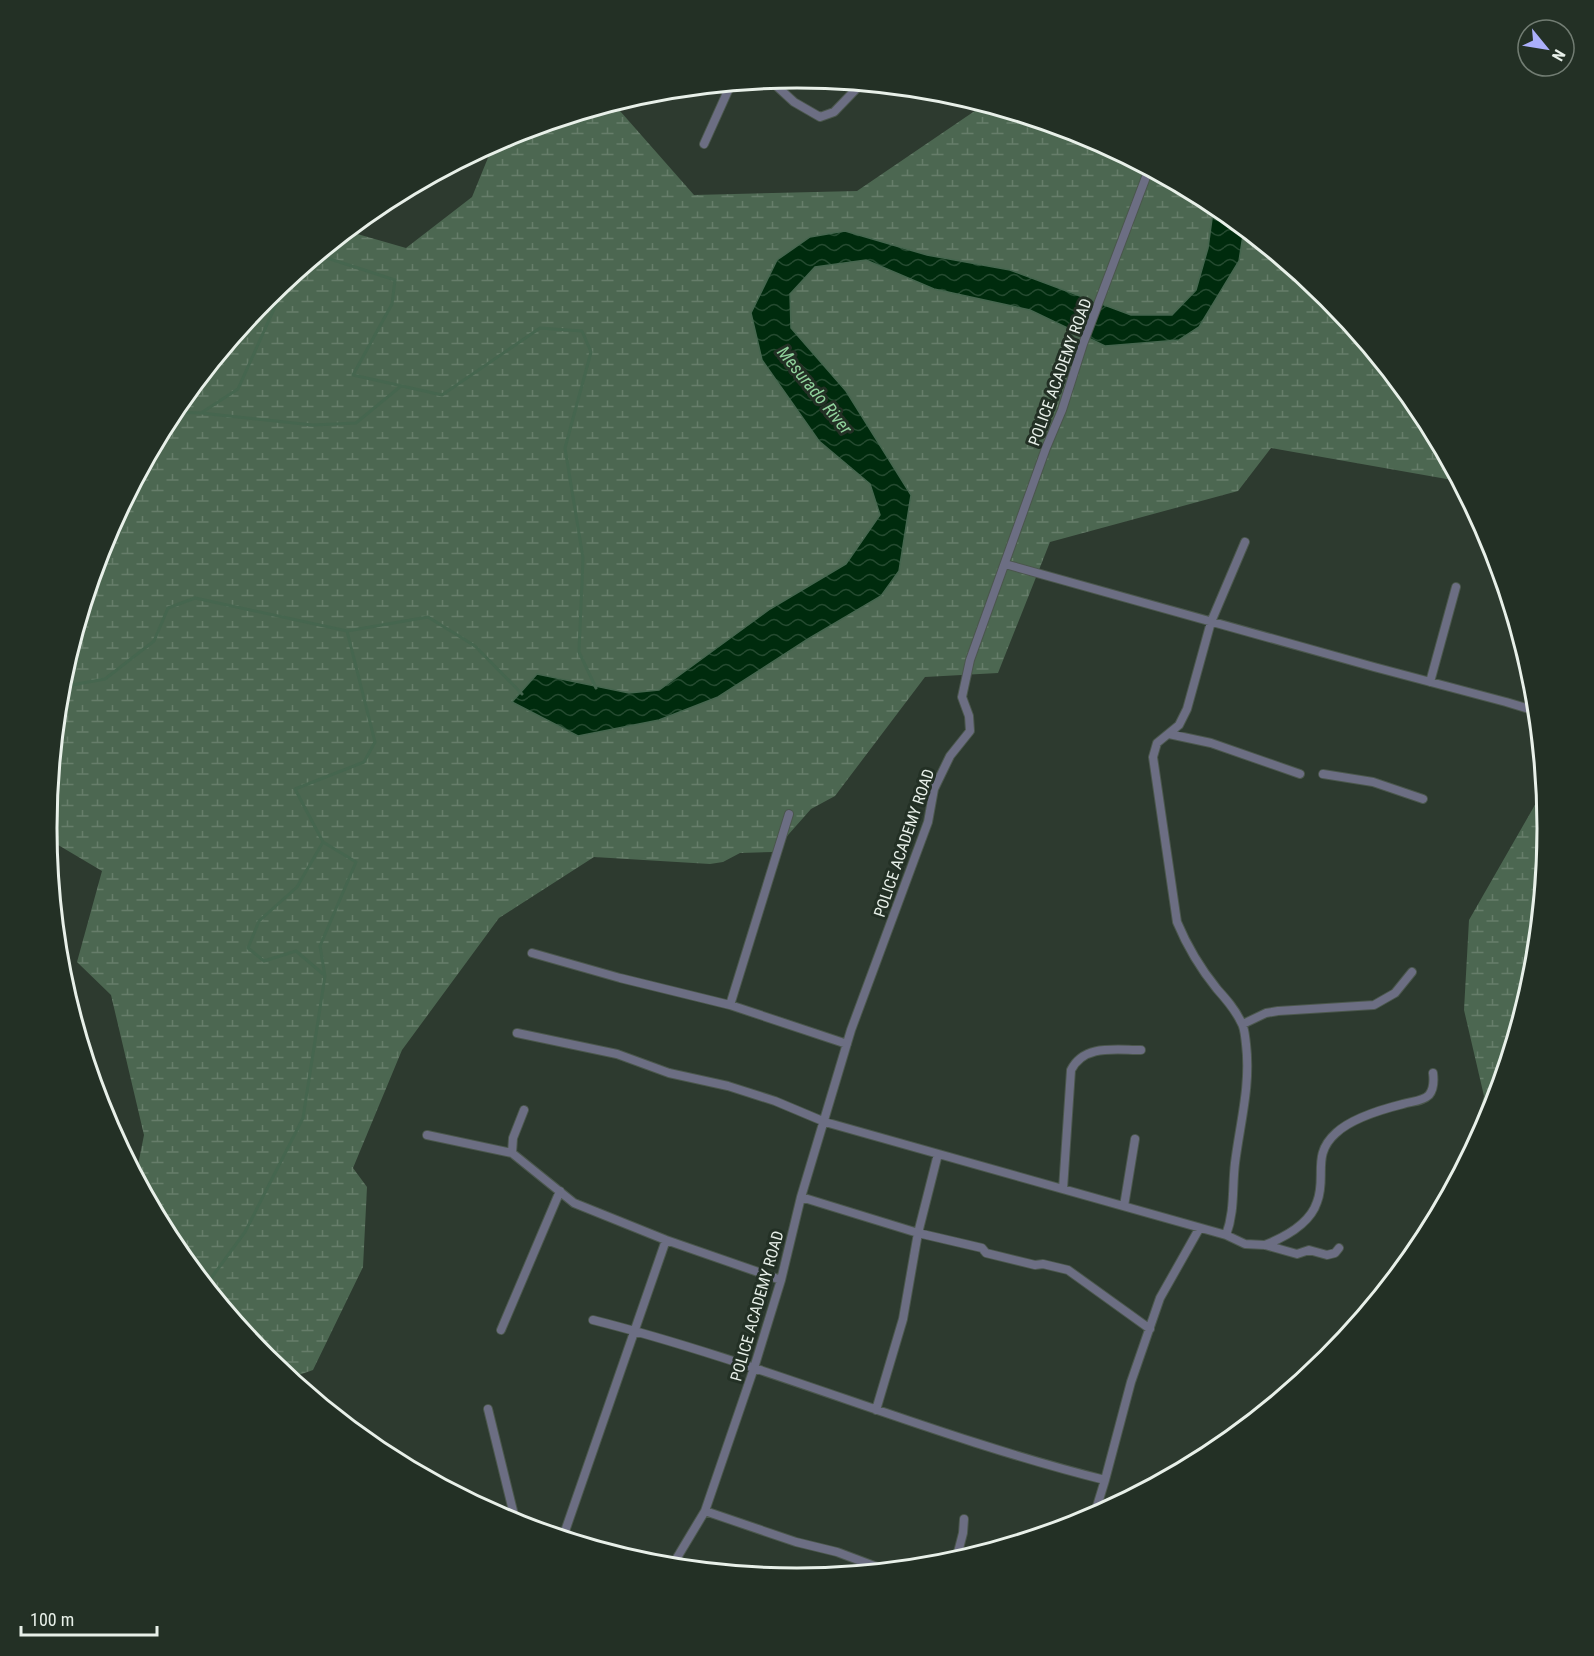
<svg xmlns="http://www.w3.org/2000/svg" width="1594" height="1656" font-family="'Roboto Condensed',sans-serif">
  <defs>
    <pattern id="wetland-marsh" width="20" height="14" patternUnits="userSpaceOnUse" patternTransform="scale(1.5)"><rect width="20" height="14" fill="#4c6751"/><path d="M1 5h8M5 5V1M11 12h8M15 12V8" fill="none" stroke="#667d6a"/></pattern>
    <pattern id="water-waves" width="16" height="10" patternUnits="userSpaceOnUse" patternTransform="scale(1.5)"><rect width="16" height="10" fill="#002b0d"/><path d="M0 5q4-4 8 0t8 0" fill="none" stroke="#254a30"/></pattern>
  </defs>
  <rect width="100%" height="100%" fill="#2d3a2f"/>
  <!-- wetland -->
  <path fill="url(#wetland-marsh)" d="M 613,103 L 694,195 L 857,191 L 985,104 L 1085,135 L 1214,204 L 1328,298 L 1421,411 L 1458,481 L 1271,448 L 1238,491 L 1050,542 L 998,673 L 925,677 L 835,796 L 811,809 L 773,852 L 740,853 L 723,862 L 710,864 L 594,857 L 499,918 L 402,1050 L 353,1168 L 367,1187 L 363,1267 L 313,1370 L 290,1378 L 266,1358 L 173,1245 L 136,1175 L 144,1135 L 111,995 L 77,962 L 102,871 L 48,839 L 47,828 L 61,681 L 104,540 L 173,411 L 267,297 L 347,231 L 406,248 L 472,197 L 494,143 L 510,134 Z
    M 1544,789 L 1547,828 L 1533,975 L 1490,1116 L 1463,1167 L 1484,1096 L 1464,1010 L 1469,920 Z"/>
  <!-- water -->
  <path fill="url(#water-waves)" stroke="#46664f" stroke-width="1.5" d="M 1214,204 L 1244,229 L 1239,261 L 1199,327 L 1179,340 L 1105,346 L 1030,310 L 934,289 L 866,260 L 815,267 L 790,294 L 791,328 L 846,391 L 911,495 L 899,571 L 881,596 L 808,639 L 718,697 L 659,720 L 578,736 L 512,702 L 537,674 L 629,693 L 659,690 L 770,609 L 846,564 L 880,515 L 870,484 L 819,441 L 762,360 L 751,313 L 777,260 L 810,237 L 845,231 L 927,255 L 1010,270 L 1131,315 L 1172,315 L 1196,290 L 1208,248 Z"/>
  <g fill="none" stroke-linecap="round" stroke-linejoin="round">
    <!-- stream -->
    <path stroke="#46664f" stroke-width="3" d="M 306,265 L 324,257 L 395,280 L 392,304 L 353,375 L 442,395 L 540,328 L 582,331 L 591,352 L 565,448 L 583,558 L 579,652 L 596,688
      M 173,412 L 201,413 L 238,389 L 287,280
      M 201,413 L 313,425 L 356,423 L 401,386
      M 60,687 L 105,679 L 154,641 L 168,608 L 195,598 L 347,631 L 428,617 L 475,646 L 522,694
      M 323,842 L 297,887 L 259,921 L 248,948 L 264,961 L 296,951 L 323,974
      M 206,1285 L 245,1232 L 303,1118 L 325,976 L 320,946 L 356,862 L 323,842 L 295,789 L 364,762 L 375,742 L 347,631"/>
    <!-- minor casing -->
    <g stroke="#4b574d" stroke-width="10">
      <path id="minor" d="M 770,80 L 794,102 L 820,117 L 834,112 L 861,84
        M 704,144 L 731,84
        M 423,181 L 424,183
        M 1005,564 L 1374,667 L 1506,702 L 1536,711
        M 1430,682 L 1456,587
        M 1169,734 L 1211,743 L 1300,774
        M 1323,774 L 1373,782 L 1423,799
        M 532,953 L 620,978 L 730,1005 L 847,1044
        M 730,1005 L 789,814
        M 1243,1024 L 1266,1013 L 1278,1011 L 1374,1005 L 1395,993 L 1412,972
        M 517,1033 L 617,1054 L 669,1073 L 728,1086 L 775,1101 L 825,1122 L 1226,1235 L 1245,1244 L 1265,1245 L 1297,1254 L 1309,1250 L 1327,1255 L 1335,1253 L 1339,1248
        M 524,1110 L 513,1138 L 512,1153 L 574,1203 L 666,1240 L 781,1280
        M 427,1135 L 512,1153
        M 1063,1189 L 1071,1070 C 1084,1044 1115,1050 1141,1050
        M 801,1197 L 918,1233 L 982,1248 L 986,1253 L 1035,1265 L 1043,1264 L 1068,1270 L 1150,1329
        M 1124,1206 L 1135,1139
        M 1226,1235 C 1235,1211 1232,1188 1235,1163 C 1240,1123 1251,1085 1246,1044 C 1245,1037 1245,1028 1241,1022 C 1235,1009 1226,999 1217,989 C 1200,968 1187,946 1177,922 L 1153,757 L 1157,743 L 1179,725 L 1187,709 L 1211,622 L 1245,542
        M 1265,1245 C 1285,1237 1310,1224 1317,1202 C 1327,1177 1311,1155 1336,1133 C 1351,1119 1383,1109 1403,1104 C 1411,1101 1422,1102 1429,1095 C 1434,1089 1434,1081 1433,1073
        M 593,1320 C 767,1364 932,1437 1105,1480
        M 501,1330 L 560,1191
        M 488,1409 L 516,1523
        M 876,1410 L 903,1319 L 918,1233 L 938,1154
        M 705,1511 L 796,1542 L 837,1552 L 885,1570
        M 1094,1516 L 1105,1480 L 1131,1382 L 1160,1298 L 1199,1229
        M 563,1537 L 666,1240
        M 956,1560 L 963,1533 L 964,1519
        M 672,1566 L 705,1511 L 754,1368 L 781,1280 L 801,1197 L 851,1030 L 928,822 L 934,789 L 950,756 L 970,731 L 969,716 L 962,697 L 970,660 L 1046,448 L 1062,410 L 1083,344 L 1149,169"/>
    </g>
    <!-- minor -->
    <use href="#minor" stroke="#6c6e83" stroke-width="8"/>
  </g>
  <g text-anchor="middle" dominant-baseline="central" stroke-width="6" stroke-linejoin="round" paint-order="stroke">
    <!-- street labels -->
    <g font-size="16" fill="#e8f0e9" stroke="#233025">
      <text transform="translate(1060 372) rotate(-70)">POLICE ACADEMY ROAD</text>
      <text transform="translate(904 843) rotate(-71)">POLICE ACADEMY ROAD</text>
      <text transform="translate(757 1306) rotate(-74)">POLICE ACADEMY ROAD</text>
    </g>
    <!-- water labels -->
    <g font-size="18" font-style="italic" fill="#90d29c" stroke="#233025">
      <text transform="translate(815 390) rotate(51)">Mesurado River</text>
    </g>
  </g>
  <!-- crop -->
  <path d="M0 0H1594V1656H0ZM57 828a740 740 0 1 1 1480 0a740 740 0 1 1-1480 0Z" fill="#233025" fill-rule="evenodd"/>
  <path fill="none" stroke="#e8f0e9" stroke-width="3" d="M57 828a740 740 0 1 1 1480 0a740 740 0 1 1-1480 0Z"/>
  <!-- north arrow -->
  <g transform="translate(1546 48) rotate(120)"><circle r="28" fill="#233025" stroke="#727d73" stroke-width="1.5"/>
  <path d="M0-4.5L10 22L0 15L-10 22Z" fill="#abaffb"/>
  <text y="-9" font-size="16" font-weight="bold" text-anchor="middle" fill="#e8f0e9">N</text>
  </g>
  <!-- scale -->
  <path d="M21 1626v9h136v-9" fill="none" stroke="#e8f0e9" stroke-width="3"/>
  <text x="30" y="1626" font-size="18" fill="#e8f0e9" stroke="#233025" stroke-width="4.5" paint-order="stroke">100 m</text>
</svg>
